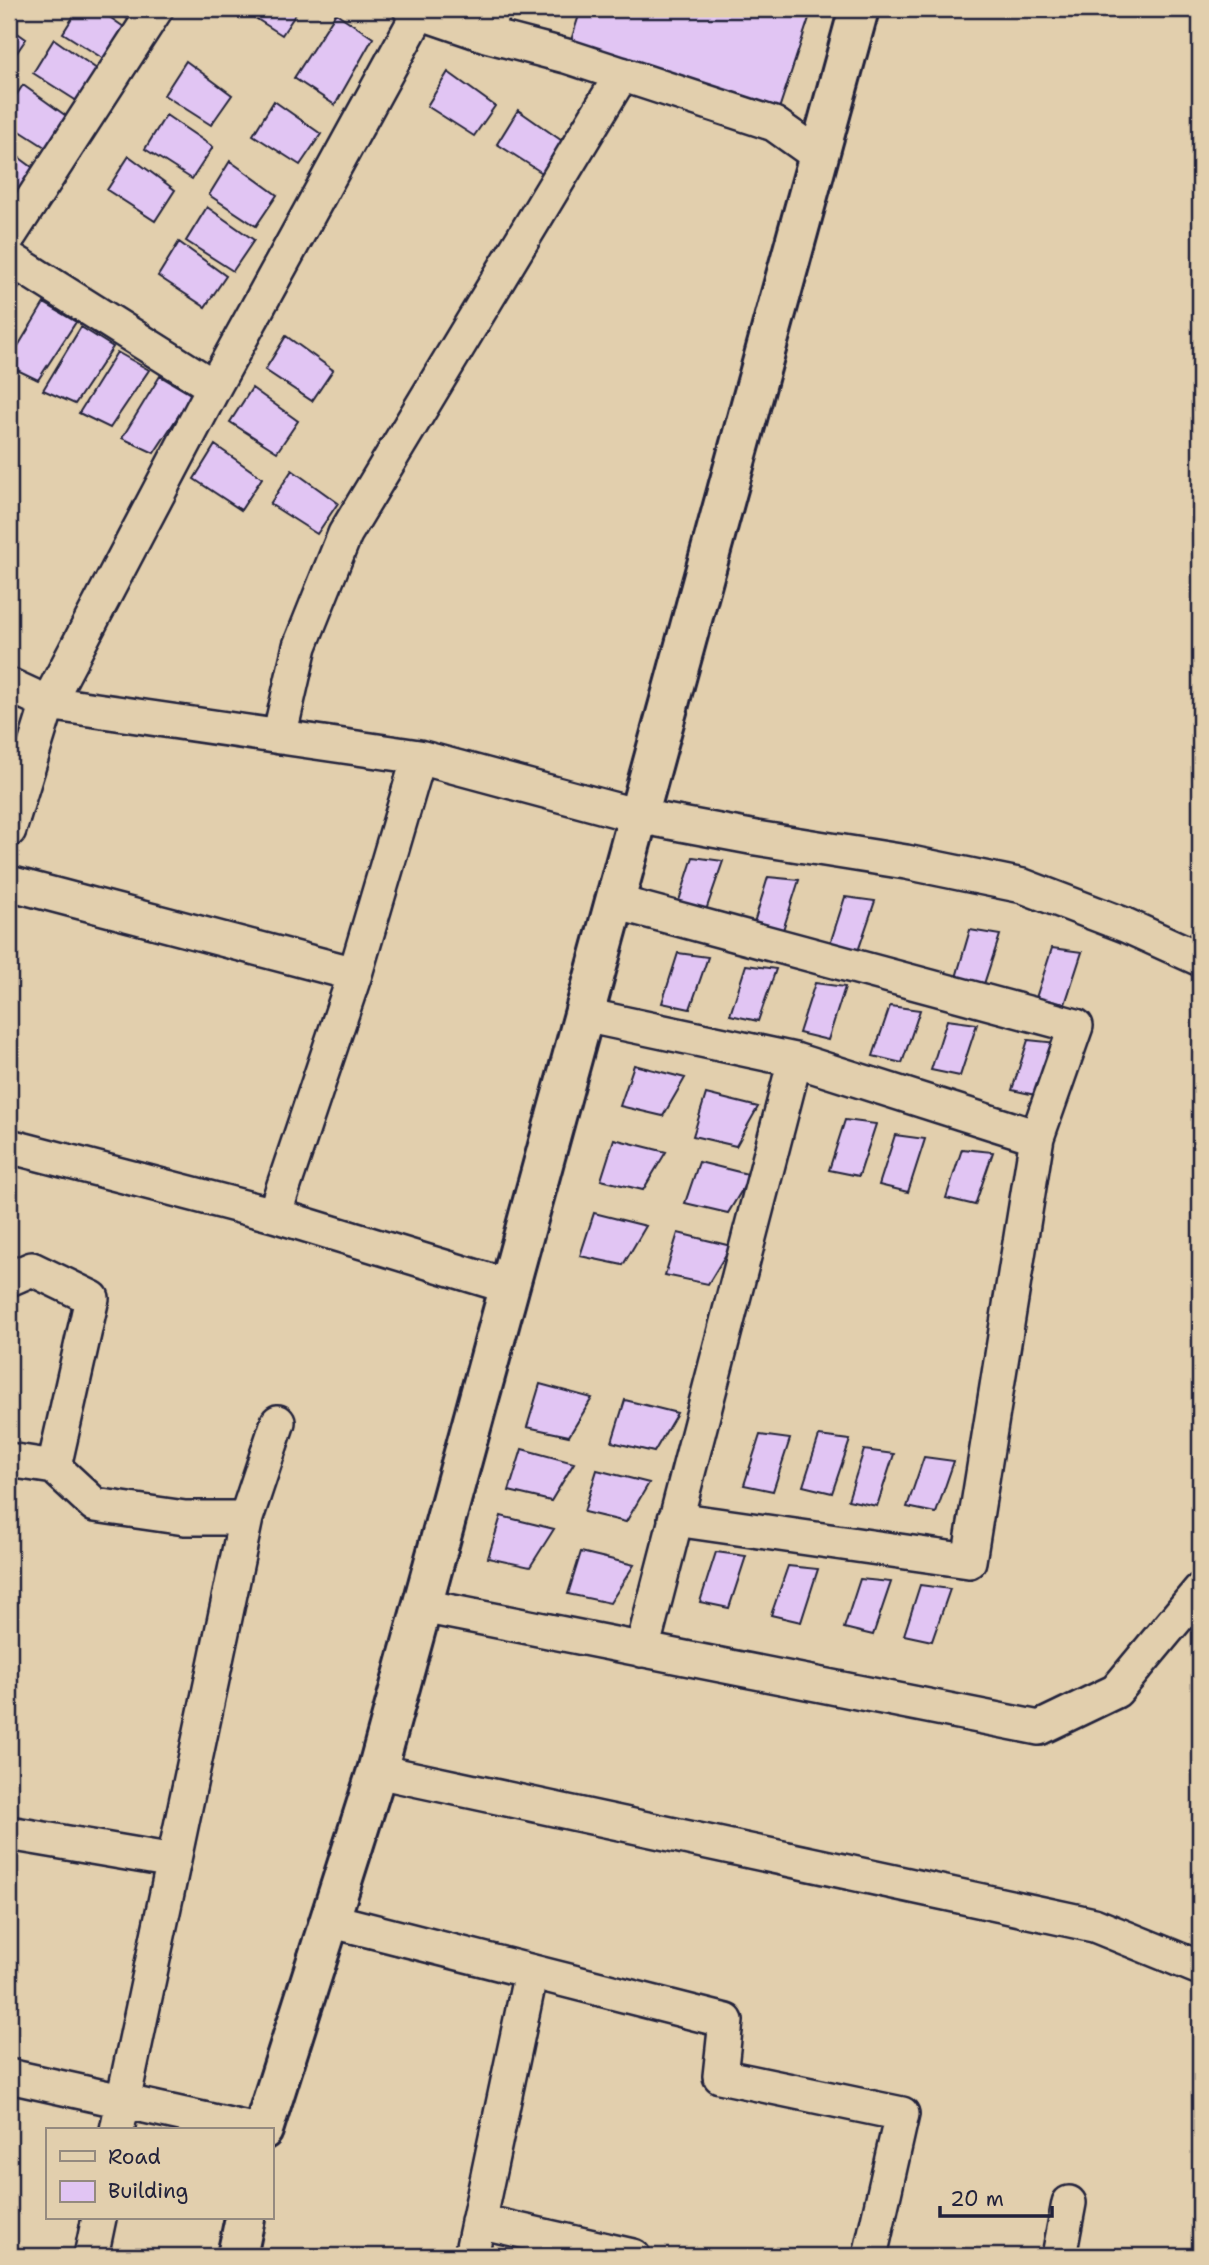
<svg xmlns="http://www.w3.org/2000/svg" width="1209" height="2265" font-family="'Shantell Sans',sans-serif">
  <rect width="100%" height="100%" fill="#e2cfad"/>
  <filter id="ink" filterUnits="userSpaceOnUse"><feTurbulence type="fractalNoise" baseFrequency=".0143" numOctaves="2"/><feDisplacementMap in="SourceGraphic" scale="14" xChannelSelector="R" yChannelSelector="G"/><feConvolveMatrix kernelMatrix="1 2 1 2 8 2 1 2 1" color-interpolation-filters="sRGB"/></filter>
  <g filter="url(#ink)">
    <!-- building -->
    <path fill="#e1c5f3" stroke="#22223b" stroke-width="2" d="M 78,9 L 98,9 L 131,32 L 110,63 L 63,33 Z
      M 113,9 L 139,9 L 131,21 Z
      M 241,9 L 299,9 L 282,35 Z
      M 581,9 L 812,9 L 774,124 L 566,56 Z
      M 336,13 L 373,38 L 335,105 L 294,78 Z
      M 9,27 L 26,39 L 9,64 Z
      M 54,39 L 101,72 L 80,103 L 33,73 Z
      M 186,61 L 232,95 L 211,125 L 164,95 Z
      M 448,72 L 495,106 L 474,136 L 427,106 Z
      M 23,85 L 69,118 L 48,149 L 9,124 L 9,106 Z
      M 274,101 L 321,134 L 300,165 L 253,135 Z
      M 518,110 L 565,143 L 544,174 L 497,144 Z
      M 166,115 L 213,147 L 192,179 L 145,149 Z
      M 9,150 L 36,170 L 16,201 L 9,197 Z
      M 129,156 L 175,190 L 155,221 L 107,190 Z
      M 230,161 L 277,195 L 256,226 L 209,195 Z
      M 207,207 L 254,240 L 233,271 L 186,241 Z
      M 179,242 L 226,276 L 205,307 L 158,276 Z
      M 9,282 L 19,288 L 9,304 Z
      M 44,303 L 76,322 L 38,380 L 9,366 L 9,361 Z
      M 81,327 L 113,347 L 75,404 L 43,390 Z
      M 286,336 L 333,370 L 312,401 L 265,370 Z
      M 117,352 L 149,370 L 110,428 L 79,413 Z
      M 160,376 L 192,395 L 154,453 L 122,438 Z
      M 252,388 L 298,421 L 277,452 L 230,422 Z
      M 215,445 L 262,478 L 241,510 L 194,479 Z
      M 292,470 L 338,503 L 317,534 L 270,504 Z
      M 693,857 L 723,861 L 705,913 L 677,907 Z
      M 768,877 L 799,880 L 782,933 L 753,926 Z
      M 845,897 L 875,901 L 857,954 L 829,947 Z
      M 970,930 L 1000,935 L 983,987 L 955,981 Z
      M 1052,948 L 1082,952 L 1065,1004 L 1036,998 Z
      M 678,953 L 708,957 L 690,1009 L 662,1003 Z
      M 746,965 L 776,969 L 758,1021 L 730,1015 Z
      M 815,983 L 845,987 L 828,1040 L 799,1033 Z
      M 890,1006 L 920,1010 L 902,1063 L 873,1056 Z
      M 947,1020 L 977,1024 L 960,1076 L 931,1070 Z
      M 1028,1040 L 1058,1043 L 1040,1096 L 1012,1090 Z
      M 634,1065 L 685,1078 L 663,1116 L 620,1106 Z
      M 706,1094 L 758,1107 L 736,1146 L 693,1136 Z
      M 845,1120 L 876,1124 L 859,1176 L 829,1170 Z
      M 895,1135 L 925,1139 L 908,1192 L 879,1185 Z
      M 614,1139 L 666,1152 L 643,1190 L 601,1180 Z
      M 962,1149 L 993,1152 L 975,1205 L 946,1198 Z
      M 699,1162 L 751,1175 L 728,1213 L 685,1203 Z
      M 594,1213 L 646,1226 L 623,1265 L 580,1256 Z
      M 678,1233 L 731,1246 L 708,1284 L 665,1275 Z
      M 540,1384 L 592,1398 L 569,1436 L 527,1427 Z
      M 625,1400 L 677,1413 L 654,1452 L 612,1442 Z
      M 760,1435 L 790,1439 L 773,1491 L 744,1485 Z
      M 819,1436 L 850,1440 L 832,1493 L 803,1486 Z
      M 522,1449 L 574,1463 L 551,1501 L 509,1491 Z
      M 864,1450 L 894,1454 L 877,1506 L 848,1500 Z
      M 924,1457 L 954,1461 L 936,1513 L 907,1507 Z
      M 597,1470 L 649,1483 L 626,1522 L 584,1512 Z
      M 501,1516 L 554,1529 L 530,1567 L 488,1558 Z
      M 581,1552 L 634,1565 L 610,1603 L 568,1594 Z
      M 716,1552 L 746,1556 L 729,1608 L 700,1602 Z
      M 788,1566 L 818,1569 L 801,1622 L 771,1615 Z
      M 860,1579 L 891,1582 L 873,1635 L 844,1628 Z
      M 920,1585 L 950,1589 L 932,1641 L 904,1635 Z"/>
    <g fill="none" stroke-linecap="round" stroke-linejoin="round">
      <!-- street casing -->
      <g stroke="#22223b" stroke-width="38">
        <path id="street" d="M 410,9 L 486,35
          M 494,9 L 486,35 L 566,56 L 774,124 L 819,156
          M 9,236 L 156,9
          M 9,258 L 214,387
          M 9,685 L 48,703 L 419,757 L 638,816 L 756,838 L 906,862 L 1023,886 L 1125,925 L 1200,959
          M 279,737 L 300,646 L 345,534 L 622,74
          M 9,830 L 48,703 L 214,387 L 419,13
          M 9,883 L 355,974 L 274,1215
          M 355,974 L 419,757
          M 584,1015 L 795,1060 L 1037,1137 L 1076,1026 L 615,902
          M 9,1146 L 274,1215 L 510,1287
          M 9,1279 L 32,1269 L 92,1298 L 54,1467 L 95,1505 L 185,1518 L 246,1518 L 278,1422
          M 9,1460 L 54,1467
          M 675,1519 L 969,1561 L 1037,1137
          M 422,1606 L 1039,1728 L 1116,1691 L 1200,1590
          M 642,1650 L 795,1060
          M 377,1771 L 1094,1925 L 1200,1968
          M 9,1833 L 174,1861
          M 329,1920 L 726,2021 L 720,2076 L 902,2114 L 870,2256
          M 9,2076 L 253,2130
          M 117,2130 L 246,1518
          M 478,2221 L 633,2256
          M 91,2256 L 99,2218
          M 471,2256 L 531,1972
          M 1059,2256 L 1069,2203"/>
      </g>
      <!-- secondary casing -->
      <g stroke="#22223b" stroke-width="44">
        <path id="secondary" d="M 263,2130 L 377,1771 L 859,9
          M 237,2256 L 245,2218"/>
      </g>
      <!-- street -->
      <use href="#street" stroke="#e2cfad" stroke-width="33"/>
      <!-- secondary -->
      <use href="#secondary" stroke="#e2cfad" stroke-width="38"/>
    </g>
  </g>
  <!-- margin -->
  <rect width="1209" height="2265" fill="none" stroke="#e2cfad" stroke-width="35"/>
  <rect x="18" y="18" width="1174" height="2230" fill="none" stroke="#22223b" stroke-width="2.5" filter="url(#ink)"/>
  <!-- legend -->
  <rect x="46" y="2128" width="228" height="91" fill="#e2cfad" stroke="#958a7f" stroke-width="2"/>
  <rect x="60" y="2151" width="35" height="10" fill="#e2cfad" stroke="#958a7f" stroke-width="2"/>
  <text x="108" y="2164" font-size="21" fill="#22223b">Road</text>
  <rect x="60" y="2181" width="35" height="21" fill="#e1c5f3" stroke="#958a7f" stroke-width="2"/>
  <text x="108" y="2198" font-size="21" fill="#22223b">Building</text>
  <!-- scale -->
  <path d="M940 2206v10h112v-10" fill="none" stroke="#22223b" stroke-width="3.5"/>
  <text x="950" y="2206" font-size="21" fill="#22223b" stroke="#e2cfad" stroke-width="5" paint-order="stroke">20 m</text>
</svg>
